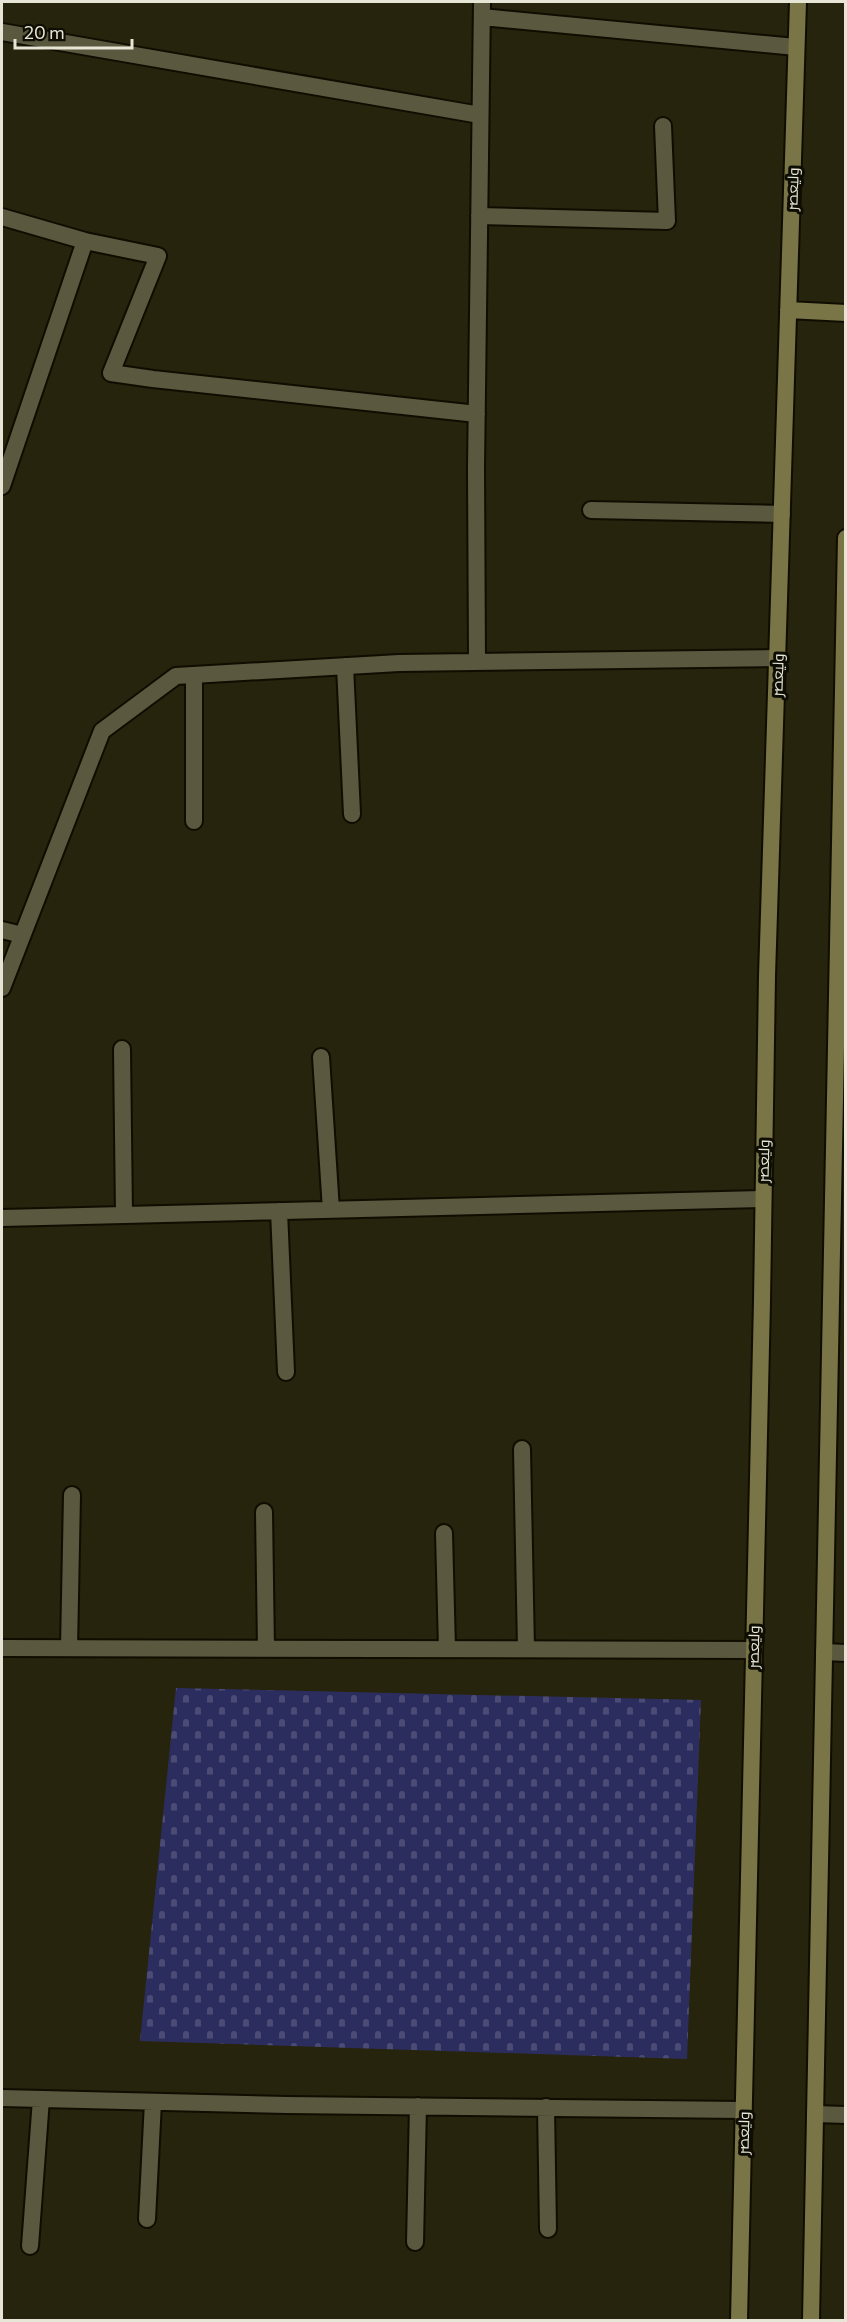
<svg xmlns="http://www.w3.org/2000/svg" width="847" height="2322" font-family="Commissioner,Cairo,sans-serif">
  <defs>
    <pattern id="cemetery-stones" width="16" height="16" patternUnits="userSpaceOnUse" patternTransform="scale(1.5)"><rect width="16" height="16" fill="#2c2d5f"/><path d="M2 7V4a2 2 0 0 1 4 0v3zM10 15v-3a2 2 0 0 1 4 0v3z" fill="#4b4b75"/></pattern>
  </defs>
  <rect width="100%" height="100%" fill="#26240c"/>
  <!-- cemetery -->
  <path fill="url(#cemetery-stones)" d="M 176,1688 L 701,1700 L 687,2059 L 140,2041 Z"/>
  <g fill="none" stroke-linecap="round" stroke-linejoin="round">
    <!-- minor casing -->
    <g stroke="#100d00" stroke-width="20">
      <path id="minor" d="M 482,17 L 796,47
        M 2,32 L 480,115
        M 479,216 L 667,221 L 663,126
        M 2,217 L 85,241 L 2,486
        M 85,241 L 158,256 L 111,373 L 153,379 L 477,414
        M 591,510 L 782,514
        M 477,662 L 476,468 L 482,2
        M 345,666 L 352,814
        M 194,675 L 194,821
        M 2,930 L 22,935
        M 2,988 L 102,731 L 176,676 L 399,663 L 777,658
        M 122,1049 L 124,1215
        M 321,1057 L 331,1210
        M 279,1211 L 286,1372
        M 2,1218 L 762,1199
        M 522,1449 L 526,1649
        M 264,1512 L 266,1649
        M 444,1533 L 447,1649
        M 2,1648 L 753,1650
        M 69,1648 L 72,1495
        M 824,1652 L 846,1653
        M 2,2098 L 287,2105 L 743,2110
        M 546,2107 L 548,2229
        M 815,2114 L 846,2115
        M 147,2219 L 153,2102
        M 415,2242 L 418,2106
        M 30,2246 L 41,2099"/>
    </g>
    <!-- secondary casing -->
    <g stroke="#100d00" stroke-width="20">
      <path id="secondary" d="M 788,310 L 846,313
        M 739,2320 L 762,1301 L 767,976 L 798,2
        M 811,2320 L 846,538"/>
    </g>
    <!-- minor -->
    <use href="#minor" stroke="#5a583e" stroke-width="16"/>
    <!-- secondary -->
    <use href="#secondary" stroke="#797546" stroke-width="16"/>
  </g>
  <g text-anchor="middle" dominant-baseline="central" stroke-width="6" stroke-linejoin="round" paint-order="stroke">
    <!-- street labels -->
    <g font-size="15" fill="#e6e5d6" stroke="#0e0d04">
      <text transform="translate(792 189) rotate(-88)">ولیعصر</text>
      <text transform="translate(777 675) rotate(-88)">ولیعصر</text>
      <text transform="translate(763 1161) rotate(-89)">ولیعصر</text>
      <text transform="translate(753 1647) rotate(-89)">ولیعصر</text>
      <text transform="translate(743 2133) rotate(-89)">ولیعصر</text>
    </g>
  </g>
  <!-- border -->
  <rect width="847" height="2322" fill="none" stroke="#e6e5d6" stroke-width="6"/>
  <!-- scale -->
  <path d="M15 39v9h117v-9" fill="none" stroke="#e6e5d6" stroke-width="3"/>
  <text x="24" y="39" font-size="18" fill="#e6e5d6" stroke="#0e0d04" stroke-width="4.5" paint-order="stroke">20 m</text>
</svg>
